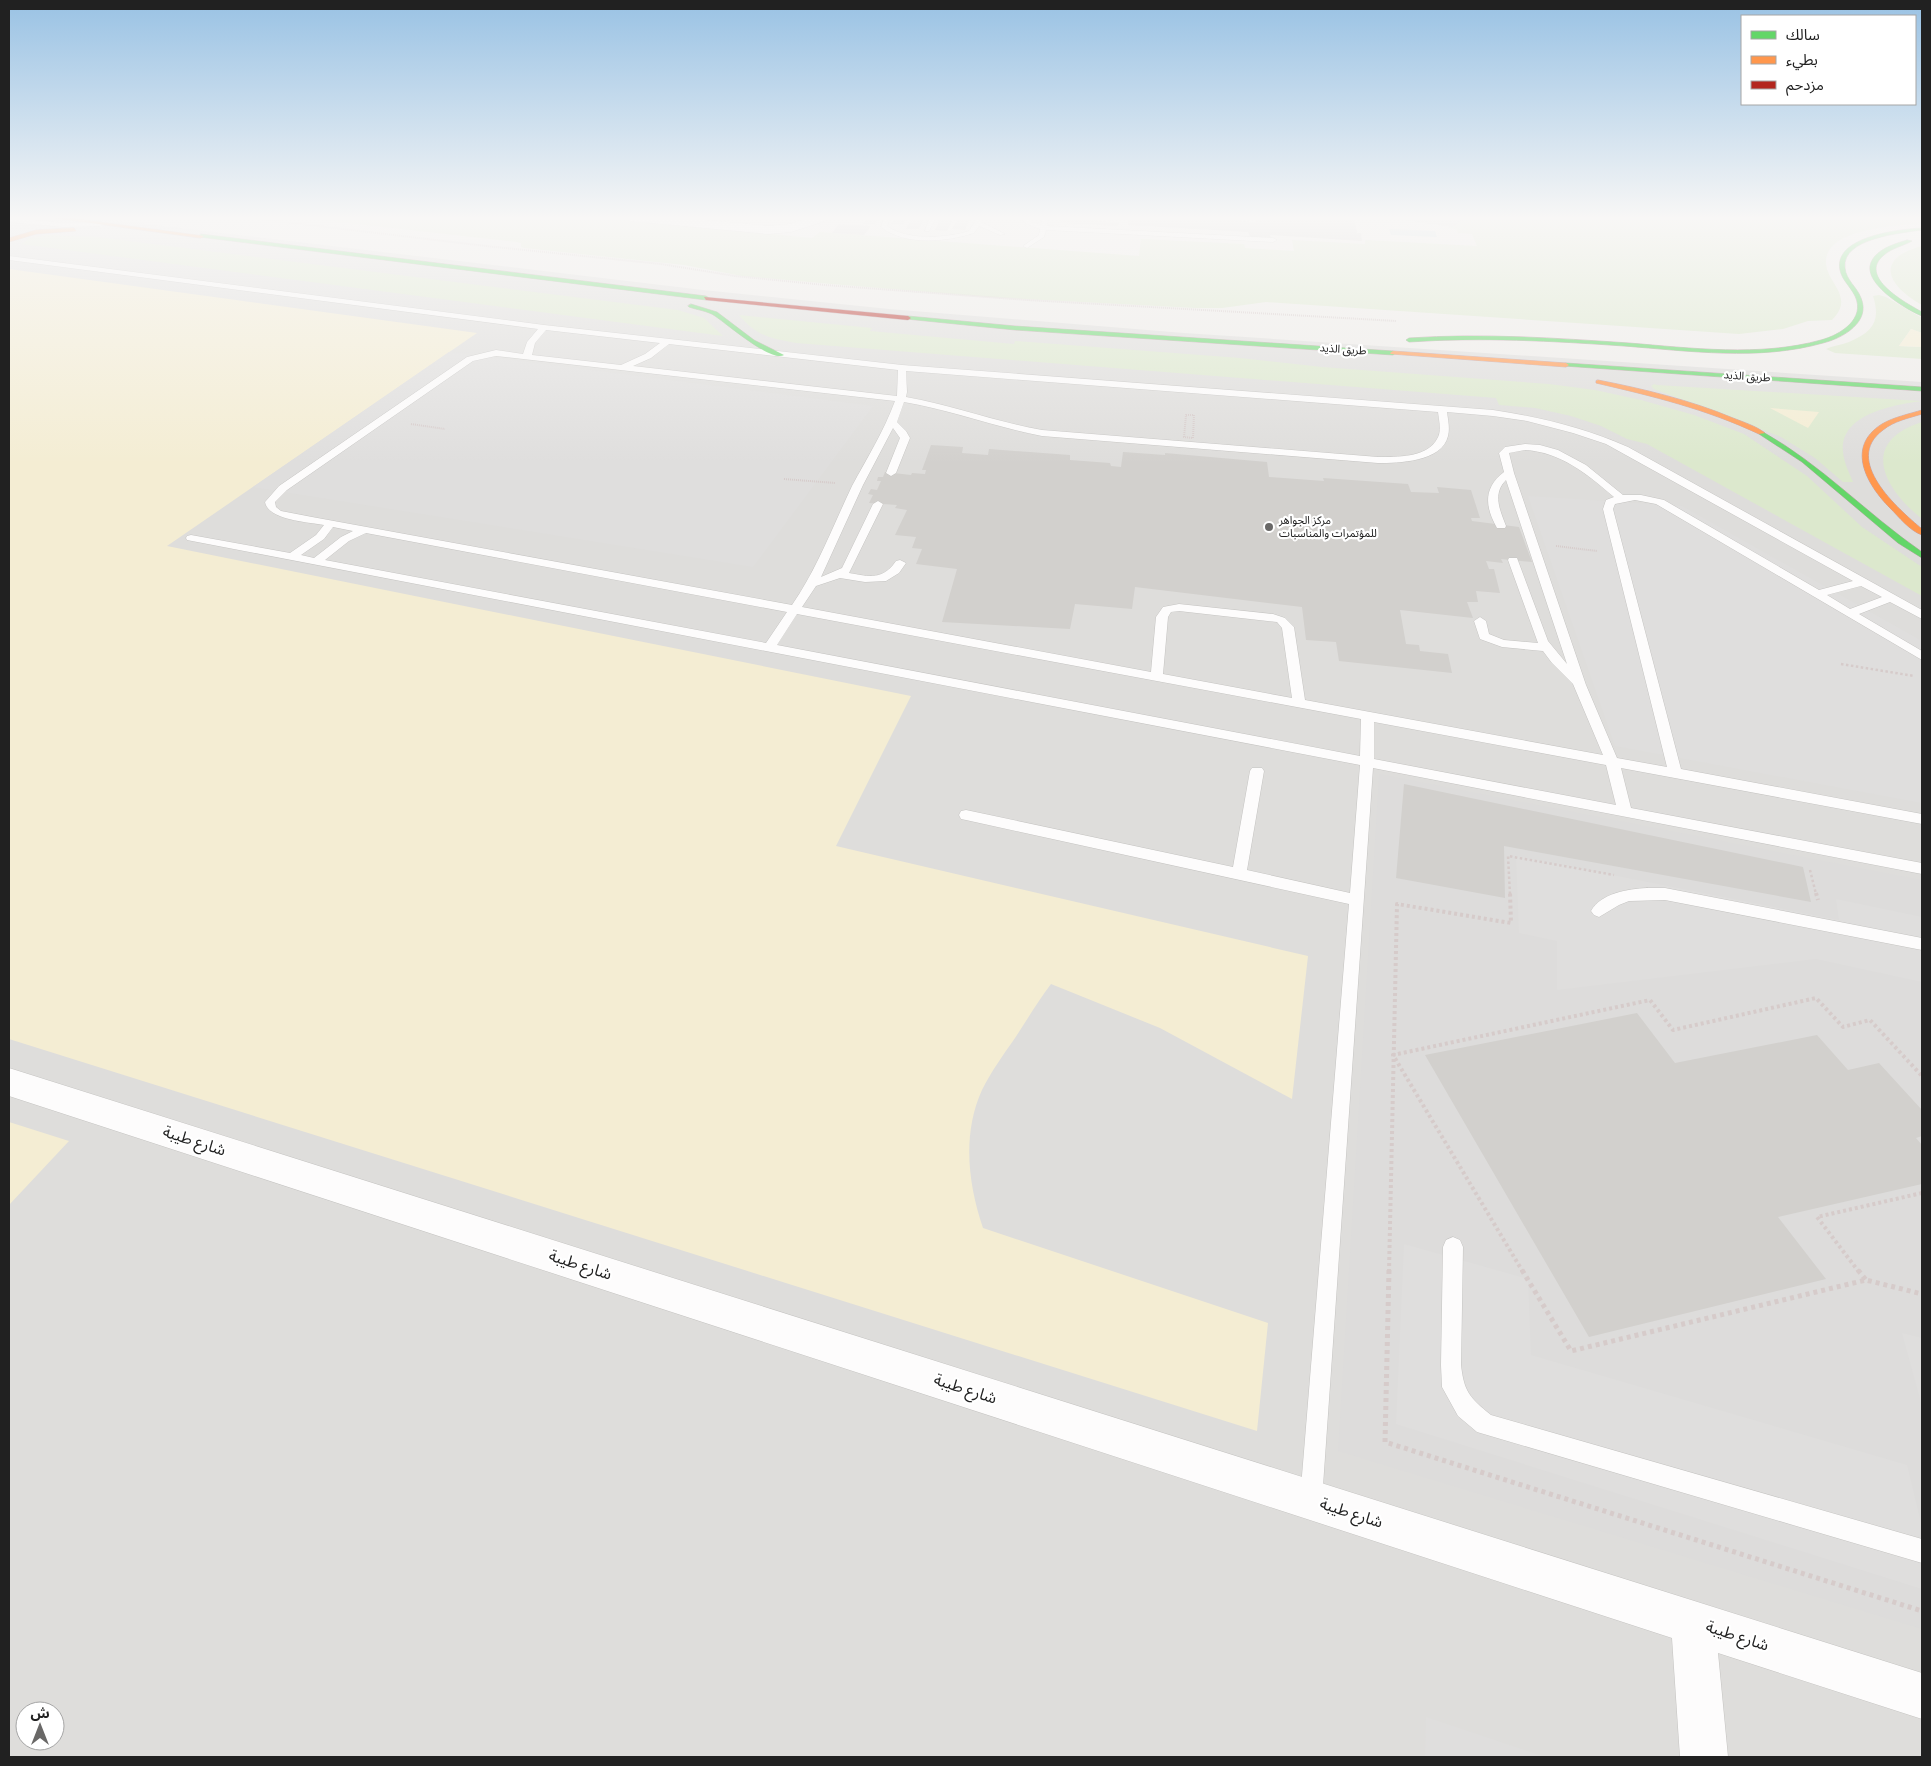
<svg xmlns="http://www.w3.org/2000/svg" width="1931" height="1766" font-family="Overpass,'Noto Sans Arabic',sans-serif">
  <rect width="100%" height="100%" fill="#efedea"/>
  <!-- residential -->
  <path fill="#dedddb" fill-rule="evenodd" d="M 9,217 L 88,217 L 703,290 L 889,309 L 1184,333 L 1922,382 L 1922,1757 L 9,1757 ZM 25,1711 L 55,1711 L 55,1741 L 25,1741 Z"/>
  <!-- religious -->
  <path fill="#dddcdb" d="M 1379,774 L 1922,880 L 1922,1629 L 1338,1451 Z"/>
  <!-- grass -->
  <path fill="#dce8cd" d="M 294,217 L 602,217 L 812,238 L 820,232 L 1139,256 L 1141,239 L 1244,244 L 1245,248 L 1294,251 L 1292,240 L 1365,244 L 1365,240 L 1477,246 L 1472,234 L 1458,233 L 1456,229 L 1448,228 L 1466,217 L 1922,217 L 1922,224 C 1899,225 1823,228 1826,264 C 1828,284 1855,297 1832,320 L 1808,321 L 1783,329 L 1739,334 L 1266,302 L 1222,308 L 1195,308 L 989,297 L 831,284 L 742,276 L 684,265 L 524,248 L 521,247 L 521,243 L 517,242 Z
    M 48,235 L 97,237 L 678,310 L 704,318 L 723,336 L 21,244 L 30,238 Z
    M 1922,246 L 1922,305 C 1887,285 1874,259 1922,246 Z
    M 1879,295 L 1886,297 L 1922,318 L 1922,333 L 1911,329 L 1899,346 L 1922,347 L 1922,359 L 1835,353 L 1826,349 C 1832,346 1841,345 1849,342 C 1873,332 1881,321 1873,296 Z
    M 739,315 L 872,328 L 870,331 L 1014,344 L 1015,341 L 1240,358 L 1322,367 L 1549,384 L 1595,390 L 1641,400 L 1694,415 L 1744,434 L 1807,476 L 1862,527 L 1922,567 L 1922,596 L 1647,444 L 1627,439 L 1601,426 L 1571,416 L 1535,408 L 1499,405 L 1496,398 L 796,343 C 769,338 757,336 739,315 Z
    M 1654,384 L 1657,385 L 1921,401 C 1894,405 1839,414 1843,452 C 1844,463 1849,472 1853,482 L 1843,482 L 1815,458 L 1781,437 L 1654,389 L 1651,386 Z
    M 1922,422 L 1922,519 C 1883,488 1859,442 1922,422 Z"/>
  <!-- sand -->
  <path fill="#f4edd3" d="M 9,269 L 477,333 L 167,546 L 911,696 L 836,846 L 1308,956 L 1292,1099 L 1160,1028 L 1051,984 C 1038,1001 1027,1020 1015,1038 C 1003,1055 991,1072 982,1090 C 962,1134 968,1184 983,1228 L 1268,1323 L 1257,1431 L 9,1039 Z
    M 1911,329 L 1922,333 L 1922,347 L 1899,346 Z
    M 1770,408 L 1819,412 L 1808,428 Z
    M 9,1122 L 69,1141 L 9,1205 Z"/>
  <!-- parking -->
  <path fill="#dfdedd" d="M 449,352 L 873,406 L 753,567 L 253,487 Z
    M 1528,496 L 1682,506 L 1922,641 L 1922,803 L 1615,746 Z
    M 1516,856 L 1839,920 L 1836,899 L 1922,917 L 1922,982 L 1816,959 L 1557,990 L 1557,941 L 1519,933 Z
    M 1404,1244 L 1528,1279 L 1531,1355 L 1907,1465 L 1922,1527 L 1922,1589 L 1396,1424 Z
    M 1902,1333 L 1922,1338 L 1922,1406 Z
    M 1426,1717 L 1545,1757 L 1425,1757 Z"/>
  <!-- water -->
  <path fill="#c2d8de" d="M 1389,229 L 1435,231 L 1437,237 L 1391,235 Z"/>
  <!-- building -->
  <path fill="#d2d0cd" d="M 867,217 L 879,217 L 875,224 L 863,224 Z
    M 895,217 L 908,217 L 904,224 L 891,224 Z
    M 913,217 L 925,217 L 919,229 L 906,229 Z
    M 941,217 L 954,217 L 947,231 L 935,230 Z
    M 958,217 L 971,217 L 965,230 L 952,229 Z
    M 1136,217 L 1182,217 L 1249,221 L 1250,223 L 1254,223 L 1259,217 L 1354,217 L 1357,233 L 1361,233 L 1362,241 L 1270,235 L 1271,238 L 1250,237 L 1248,232 L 1128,225 L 1128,219 L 1136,219 Z
    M 1382,217 L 1464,217 L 1466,218 L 1452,227 Z
    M 1061,218 L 1119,222 L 1118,226 L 1060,223 Z
    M 839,224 L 871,226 L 864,235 L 832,233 Z
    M 931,445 L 963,447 L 962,453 L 988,455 L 989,449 L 1070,455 L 1070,460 L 1110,463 L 1111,466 L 1121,467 L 1123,452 L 1165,455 L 1165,453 L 1267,462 L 1269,477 L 1324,481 L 1323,478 L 1408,484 L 1411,492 L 1439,493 L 1437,487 L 1471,490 L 1480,518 L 1471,518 L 1472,521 L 1519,527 L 1532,562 L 1501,559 L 1503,563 L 1486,561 L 1489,569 L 1494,569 L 1500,593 L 1476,591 L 1478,602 L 1467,602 L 1473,618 L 1400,610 L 1406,644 L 1419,645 L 1420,651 L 1448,654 L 1452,673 L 1339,661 L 1336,642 L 1306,640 L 1302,607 L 1135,587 L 1132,609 L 1075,604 L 1070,629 L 942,622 L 957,569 L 916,564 L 922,549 L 912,548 L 916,537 L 895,535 L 907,510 L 895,508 L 897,505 L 869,503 L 873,495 L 868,494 L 871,489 L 877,490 L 881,481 L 877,481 L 878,477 L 883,477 L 885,472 L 911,475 L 912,473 L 925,474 L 926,470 L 922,470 Z
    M 1404,784 L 1803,867 L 1811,902 L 1504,846 L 1505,898 L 1396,878 Z
    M 1637,1013 L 1675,1063 L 1817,1035 L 1848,1070 L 1879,1063 L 1922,1110 L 1922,1136 L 1916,1138 L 1922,1145 L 1922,1184 L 1778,1217 L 1826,1279 L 1589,1337 L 1425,1055 Z"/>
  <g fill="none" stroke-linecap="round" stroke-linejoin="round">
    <!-- lane casing -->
    <g stroke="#c5c4c2" stroke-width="1">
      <path id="lane" d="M 885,217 L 891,217 L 887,226 C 907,241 947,238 969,231 L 978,217 L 984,217 L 981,222 L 1005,234 L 1000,235 L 979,226 L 974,233 C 947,242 904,246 881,227 Z
        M 930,217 L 936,217 L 929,231 L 925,231 Z
        M 1019,217 L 1026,217 L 1031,222 L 1041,225 L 1043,218 L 1047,218 L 1047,226 L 1273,238 L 1277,240 L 1273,242 L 1046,230 L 1044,237 L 1027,248 L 1023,246 L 1039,235 L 1040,229 L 1027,224 Z
        M 1089,217 L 1117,217 L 1117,218 L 1114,220 Z
        M 9,218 L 64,223 L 100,222 L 103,224 L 100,226 L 64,227 L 9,222 Z
        M 9,256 L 544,325 L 902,365 L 1493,410 C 1540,417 1585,428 1628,447 L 1922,610 L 1922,619 L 1890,602 L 1859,614 L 1922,651 L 1922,660 L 1656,504 L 1635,500 L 1615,504 L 1613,509 L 1681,769 L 1922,814 L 1922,824 L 1621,768 L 1631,808 L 1922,863 L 1922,874 L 1373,768 L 1322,1500 L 1319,1508 L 1311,1511 L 1303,1508 L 1300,1500 L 1349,904 L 966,820 L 961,819 L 959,815 L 961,811 L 966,810 L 1233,867 L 1250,771 L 1252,768 L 1262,768 L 1264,771 L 1247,870 L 1350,893 L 1360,765 L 187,540 L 186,538 L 187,536 L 191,535 L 290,553 L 316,535 L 324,525 C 308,522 268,520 265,502 L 279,486 L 467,357 L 496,350 L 523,354 L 527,342 L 538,329 L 9,260 ZM 546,330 L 660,343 L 645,354 L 621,365 L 532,355 L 535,343 ZM 669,344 L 898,370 L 897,396 L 633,366 L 651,358 ZM 496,356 L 895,401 C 884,431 867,458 852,486 C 833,526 817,569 792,605 L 312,517 L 281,511 L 276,507 L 275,502 L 287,490 L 473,361 ZM 906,371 L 1438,412 C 1439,420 1442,432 1437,439 C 1427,458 1396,457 1378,457 L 1042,430 C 996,422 952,405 906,397 L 907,392 ZM 904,402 C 951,410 995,427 1042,436 L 1378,463 C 1398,463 1442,462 1448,436 C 1450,428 1448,420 1447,412 L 1493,416 L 1527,421 L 1573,433 L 1606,444 L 1853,581 L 1819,590 L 1664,500 L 1641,495 L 1623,495 L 1586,465 L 1558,450 L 1540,445 L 1525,444 L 1505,447 L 1499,453 L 1504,472 C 1483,488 1485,507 1497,528 L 1505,528 L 1506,526 C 1500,510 1492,494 1506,480 L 1567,664 L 1548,641 L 1517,558 L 1509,558 L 1508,560 L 1538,643 L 1504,640 L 1489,634 L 1486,621 L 1480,617 L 1474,621 L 1480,639 L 1502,647 L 1543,651 L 1552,663 L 1573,684 L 1603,755 L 1305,700 L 1294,627 L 1285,618 L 1273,614 L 1179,604 L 1163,607 L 1156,617 L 1151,672 L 802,607 L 816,586 L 840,578 L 865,582 L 886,581 L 899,573 L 906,563 L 900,560 L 896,561 C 883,580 870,577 849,573 L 883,504 L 878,501 L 873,504 L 842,568 L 821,577 L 863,485 L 893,428 L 900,438 L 886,473 L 891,476 L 896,473 L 910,438 L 906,431 L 897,422 ZM 1525,450 C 1561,452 1587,474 1614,497 L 1606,500 L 1603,509 L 1667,767 L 1617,758 L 1586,685 L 1514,473 L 1509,453 ZM 333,527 L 353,531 L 341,537 L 314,558 L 301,555 L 324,539 ZM 366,533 L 787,612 L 766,643 L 325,560 L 349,541 ZM 1861,586 L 1882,597 L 1850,609 L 1827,595 ZM 1179,611 L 1277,622 L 1282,628 L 1292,698 L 1163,674 L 1168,617 L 1171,612 ZM 797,614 L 1361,719 L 1360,756 L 777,645 ZM 1374,722 L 1606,765 L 1616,805 L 1374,759 Z
        M 1647,888 L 1665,888 L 1922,938 L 1922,950 L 1665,900 L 1629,901 L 1619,905 L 1599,917 L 1594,915 L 1591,911 C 1601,893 1628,889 1647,888 Z
        M 1453,1237 L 1460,1240 L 1463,1247 L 1461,1365 C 1464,1392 1470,1398 1491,1415 L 1922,1539 L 1922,1563 L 1477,1432 L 1458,1416 L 1442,1387 L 1441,1365 L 1443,1247 L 1446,1240 Z"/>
    </g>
    <!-- street casing -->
    <g stroke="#c5c4c2" stroke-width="1">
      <path id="street" d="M 625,217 L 673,217 L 768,226 L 790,224 L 811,217 L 830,217 L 828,220 L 791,232 L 768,234 L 631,221 Z
        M 9,1068 L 1922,1673 L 1922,1719 L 1718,1653 L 1728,1757 L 1680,1757 L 1672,1638 L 9,1096 Z"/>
    </g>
    <!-- fast casing -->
    <g stroke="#c1a4ac" stroke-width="1">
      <path id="fast" d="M 1922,228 L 1922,230 C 1902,233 1841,238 1845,268 C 1846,280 1857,287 1861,298 C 1871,322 1843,338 1823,343 C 1759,361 1689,351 1624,346 C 1552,341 1481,337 1409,342 L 1406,340 L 1409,338 C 1483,333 1555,338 1629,343 C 1691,348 1760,357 1821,340 C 1840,335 1866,319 1855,296 C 1850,286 1842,280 1840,270 C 1833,236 1901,229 1922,228 Z
        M 201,234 L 706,296 L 709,298 L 706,300 L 199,237 Z
        M 1907,240 L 1912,241 C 1903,246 1892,248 1884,255 C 1857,277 1906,303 1922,312 L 1922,316 C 1907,310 1867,286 1870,266 C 1873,250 1894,244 1907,240 Z
        M 691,304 L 717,312 L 754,340 L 784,355 C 772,363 727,324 715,316 C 708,311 697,310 689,307 L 688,306 Z
        M 908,316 L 1015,326 L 1393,351 L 1396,353 L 1393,355 L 1015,330 L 906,319 L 905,318 Z
        M 1566,363 L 1922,387 L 1922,391 L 1564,366 L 1564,364 Z
        M 1759,432 L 1763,432 C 1822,465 1867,514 1922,552 L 1922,558 L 1898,543 L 1802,462 L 1759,434 Z"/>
    </g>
    <!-- slow casing -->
    <g stroke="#c1a4ac" stroke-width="1">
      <path id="slow" d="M 47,217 L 63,217 L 204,236 L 201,238 Z
        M 74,228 L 76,231 L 36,234 L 9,242 L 9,238 L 36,230 Z
        M 1393,351 L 1566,363 L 1569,365 L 1566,367 L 1391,354 L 1390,353 Z
        M 1598,380 C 1644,389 1690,400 1733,418 C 1743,422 1756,426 1765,433 L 1759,434 C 1706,409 1652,396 1596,383 L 1596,381 Z
        M 1922,410 L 1922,414 C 1909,418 1894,421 1883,430 C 1842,460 1898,509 1922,529 L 1922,535 C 1910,531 1899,517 1890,508 C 1867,485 1845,447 1882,424 C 1894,417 1909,414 1922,410 Z"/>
    </g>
    <!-- jam casing -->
    <g stroke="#c1a4ac" stroke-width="1">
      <path id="jam" d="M 704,297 L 908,316 L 911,318 L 908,320 L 706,300 Z"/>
    </g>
    <!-- path-far3 -->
    <path stroke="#d6cbca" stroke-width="2" stroke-dasharray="1 1" stroke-linecap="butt" d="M 242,217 L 486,246 L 661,264 L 735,276 L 825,285 L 1028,300 L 1396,321
      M 1186,415 L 1194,415 L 1193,438 L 1184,437 Z
      M 411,424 L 445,429
      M 784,479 L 835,483
      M 1556,546 L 1597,551"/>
    <!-- path-far2 -->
    <path stroke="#d6cbca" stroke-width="2.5" stroke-dasharray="2.5 2.5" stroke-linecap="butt" d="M 1841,664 L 1914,676
      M 1810,870 L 1816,894
      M 1510,894 L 1508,856 L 1614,875"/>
    <!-- path-far1 -->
    <path stroke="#d6cbca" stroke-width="4" stroke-dasharray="3 3" stroke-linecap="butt" d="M 1816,893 L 1818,900
      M 1389,1272 L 1397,904 L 1511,923 L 1510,893
      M 1523,1272 L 1393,1055 L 1650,1000 L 1673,1030 L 1816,998 L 1843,1027 L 1870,1020 L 1922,1076
      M 1859,1272 L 1817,1217 L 1922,1193"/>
    <!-- path -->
    <path stroke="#d6cbca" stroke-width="5" stroke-dasharray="4 4" stroke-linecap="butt" d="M 1389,1270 L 1385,1442 L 1922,1611
      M 1522,1270 L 1571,1351 L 1866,1280 L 1922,1294
      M 1858,1270 L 1866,1280"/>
    <!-- lane -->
    <use href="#lane" fill="#fdfcfc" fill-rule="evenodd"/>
    <!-- street -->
    <use href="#street" fill="#fdfcfc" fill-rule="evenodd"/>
    <!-- fast -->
    <use href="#fast" fill="#63d668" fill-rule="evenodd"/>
    <!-- slow -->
    <use href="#slow" fill="#ff974d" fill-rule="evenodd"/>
    <!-- jam -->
    <use href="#jam" fill="#b3261e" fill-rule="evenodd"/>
  </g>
  <!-- sky -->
  <linearGradient id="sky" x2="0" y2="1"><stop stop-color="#99c2e4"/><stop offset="0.47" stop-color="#f8f7f6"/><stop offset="1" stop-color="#f8f7f6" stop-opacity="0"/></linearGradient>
  <rect width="1931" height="464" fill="url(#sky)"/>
  <!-- markers -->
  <circle fill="#696867" stroke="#fff" stroke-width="2" cx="1269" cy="527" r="5"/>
  <g text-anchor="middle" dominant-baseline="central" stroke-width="4.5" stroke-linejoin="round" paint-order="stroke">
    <!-- far-street labels -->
    <g font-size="11" fill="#212121" stroke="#fff">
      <text transform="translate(1343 350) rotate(4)">طريق الذيد</text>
      <text transform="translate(1747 377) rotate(4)">طريق الذيد</text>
    </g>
    <!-- far-poi labels -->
    <g font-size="11" fill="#212121" stroke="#fff" text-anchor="start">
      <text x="1279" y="521">مركز الجواهر<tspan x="1279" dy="13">للمؤتمرات والمناسبات</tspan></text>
    </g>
    <!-- near-street labels -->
    <g font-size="16" fill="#212121" stroke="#fff">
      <text transform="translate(194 1142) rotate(18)">شارع طيبة</text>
      <text transform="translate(580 1266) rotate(18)">شارع طيبة</text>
      <text transform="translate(965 1390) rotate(18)">شارع طيبة</text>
      <text transform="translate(1351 1514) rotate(18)">شارع طيبة</text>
      <text transform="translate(1737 1637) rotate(18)">شارع طيبة</text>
    </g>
  </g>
  <!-- border -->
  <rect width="1931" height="1766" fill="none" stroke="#212121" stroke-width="20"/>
  <!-- legend -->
  <rect x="1741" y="15" width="175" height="90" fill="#ffffff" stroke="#a6a6a6"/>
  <rect x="1751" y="31" width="25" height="8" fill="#63d668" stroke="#a6a6a6"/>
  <text x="1786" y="40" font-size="15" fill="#212121">سالك</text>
  <rect x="1751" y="56" width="25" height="8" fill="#ff974d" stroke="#a6a6a6"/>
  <text x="1786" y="65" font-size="15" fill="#212121">بطيء</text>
  <rect x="1751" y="81" width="25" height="8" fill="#b3261e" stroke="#a6a6a6"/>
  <text x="1786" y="90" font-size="15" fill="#212121">مزدحم</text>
  <!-- north arrow -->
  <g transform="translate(40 1726)"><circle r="24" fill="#ffffff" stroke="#a6a6a6"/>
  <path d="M0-4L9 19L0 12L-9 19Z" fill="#696867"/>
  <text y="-8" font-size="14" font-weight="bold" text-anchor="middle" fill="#212121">ش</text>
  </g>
</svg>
